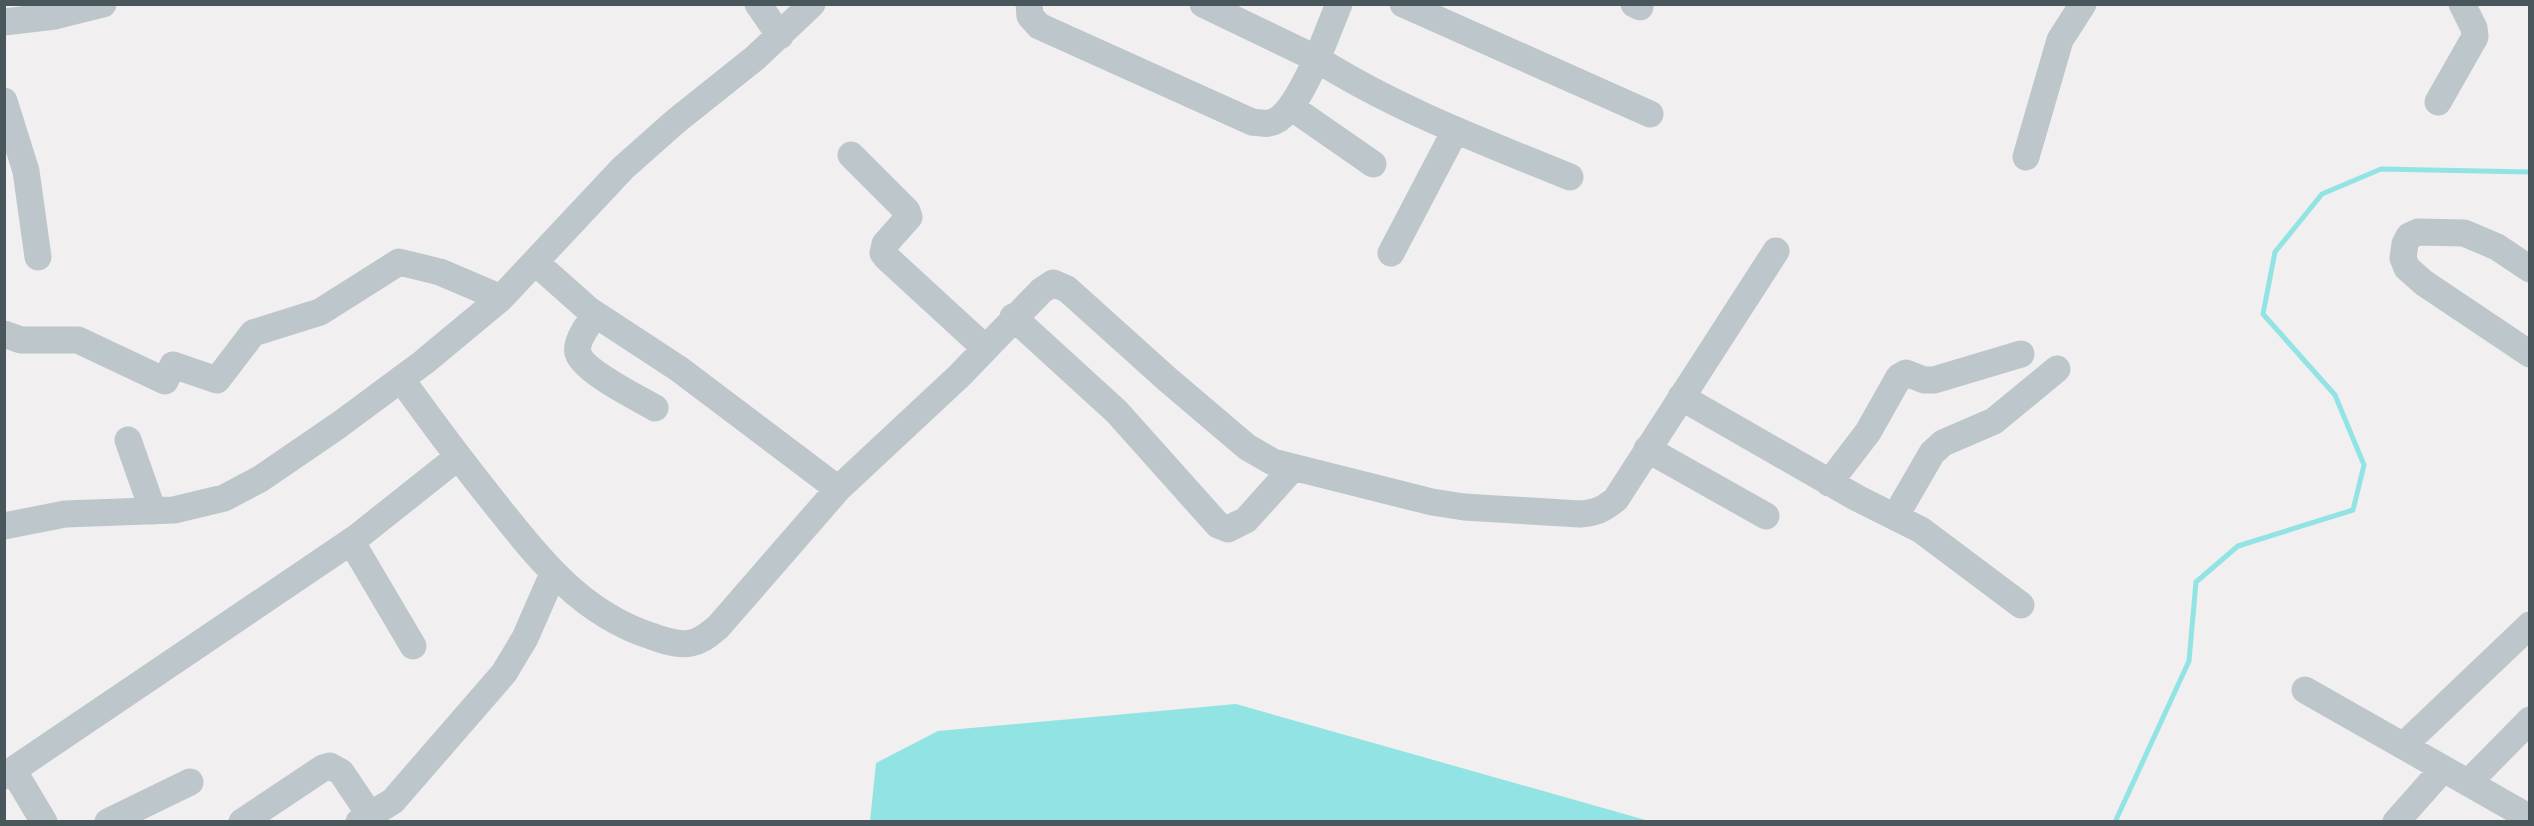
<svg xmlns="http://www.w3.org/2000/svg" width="2534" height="826" font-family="Barlow,sans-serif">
  <rect width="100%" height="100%" fill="#f1efef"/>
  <!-- water -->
  <path fill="#92e4e4" d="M 1236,704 L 1649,821 L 870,821 L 876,763 L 938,731 Z"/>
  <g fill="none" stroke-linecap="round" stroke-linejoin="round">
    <!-- stream -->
    <path stroke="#92e4e4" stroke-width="5" d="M 2115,822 L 2189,661 L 2196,582 L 2238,546 L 2353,510 L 2364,465 L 2335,395 L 2263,314 L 2275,252 L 2322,194 L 2381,169 L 2530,172"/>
    <!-- minor -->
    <path stroke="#bcc6cb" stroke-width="27" d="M 758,4 L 780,36
      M 1029,4 L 1030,16 L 1039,26 L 1252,122 C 1260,123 1268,125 1275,121 C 1293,113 1308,76 1317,59 L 1203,4
      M 1339,4 L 1317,59 C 1396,109 1484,142 1570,177
      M 1403,4 L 1650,114
      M 1634,4 L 1640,7
      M 4,22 L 55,16 L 103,4
      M 4,101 L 26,171 L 38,257
      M 2438,102 L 2475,37 L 2474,28 L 2462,4
      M 1291,107 L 1373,164
      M 851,155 L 907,211 L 909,217 L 885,244 L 883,253 L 886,257 L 985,348
      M 2026,157 L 2060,40 L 2083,4
      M 1391,253 L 1455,131
      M 536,263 L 589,310 L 679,369 L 838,489
      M 2530,269 L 2497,247 L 2464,233 L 2418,232 L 2409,236 L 2405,244 L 2403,258 L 2407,268 L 2424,283 L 2530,354
      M 595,314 C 589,324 575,341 578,353 C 583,371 638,398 655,408
      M 1013,317 L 1117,412 L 1218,525 L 1228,529 L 1246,520 L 1293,468
      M 4,334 L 21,340 L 78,340 L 165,381 L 173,365 L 217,380 L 253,333 L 320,312 L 399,262 L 440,272 L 501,298
      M 401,379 C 432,422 464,465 497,506 C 541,561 581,613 651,636 C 662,640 679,646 691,643 C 702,641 709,634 718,627 L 838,489 L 958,377 L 1041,291 L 1053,283 L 1067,289 L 1167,379 L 1247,447 L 1273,462 L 1432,502 L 1464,507 L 1580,514 C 1596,513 1604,509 1616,499 L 1776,251
      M 1681,397 L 1857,498 L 1921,530 L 2021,605
      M 128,440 L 153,511
      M 1647,449 L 1766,516
      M 1829,483 L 1868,432 L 1899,377 L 1906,373 L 1924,380 L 1934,380 L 2021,354
      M 1895,517 L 1932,453 L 1943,443 L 1994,421 L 2057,369
      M 4,526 L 65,514 L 174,510 L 224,498 L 260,479 L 339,425 L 424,362 L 501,298 L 623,168 L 676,121 L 755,58 L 812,4
      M 351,541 L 413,646
      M 2305,690 L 2530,818
      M 2403,746 L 2530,625
      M 13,770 L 44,822
      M 4,776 L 356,538 L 458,457
      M 2468,783 L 2530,720
      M 108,822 L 190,782
      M 242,822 L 323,768 L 330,766 L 341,772 L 370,815
      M 359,822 L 393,801 L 504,673 L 525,638 L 553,574
      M 2396,822 L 2443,769"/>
  </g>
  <!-- border -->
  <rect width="2534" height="826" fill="none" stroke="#49565b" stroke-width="12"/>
</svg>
